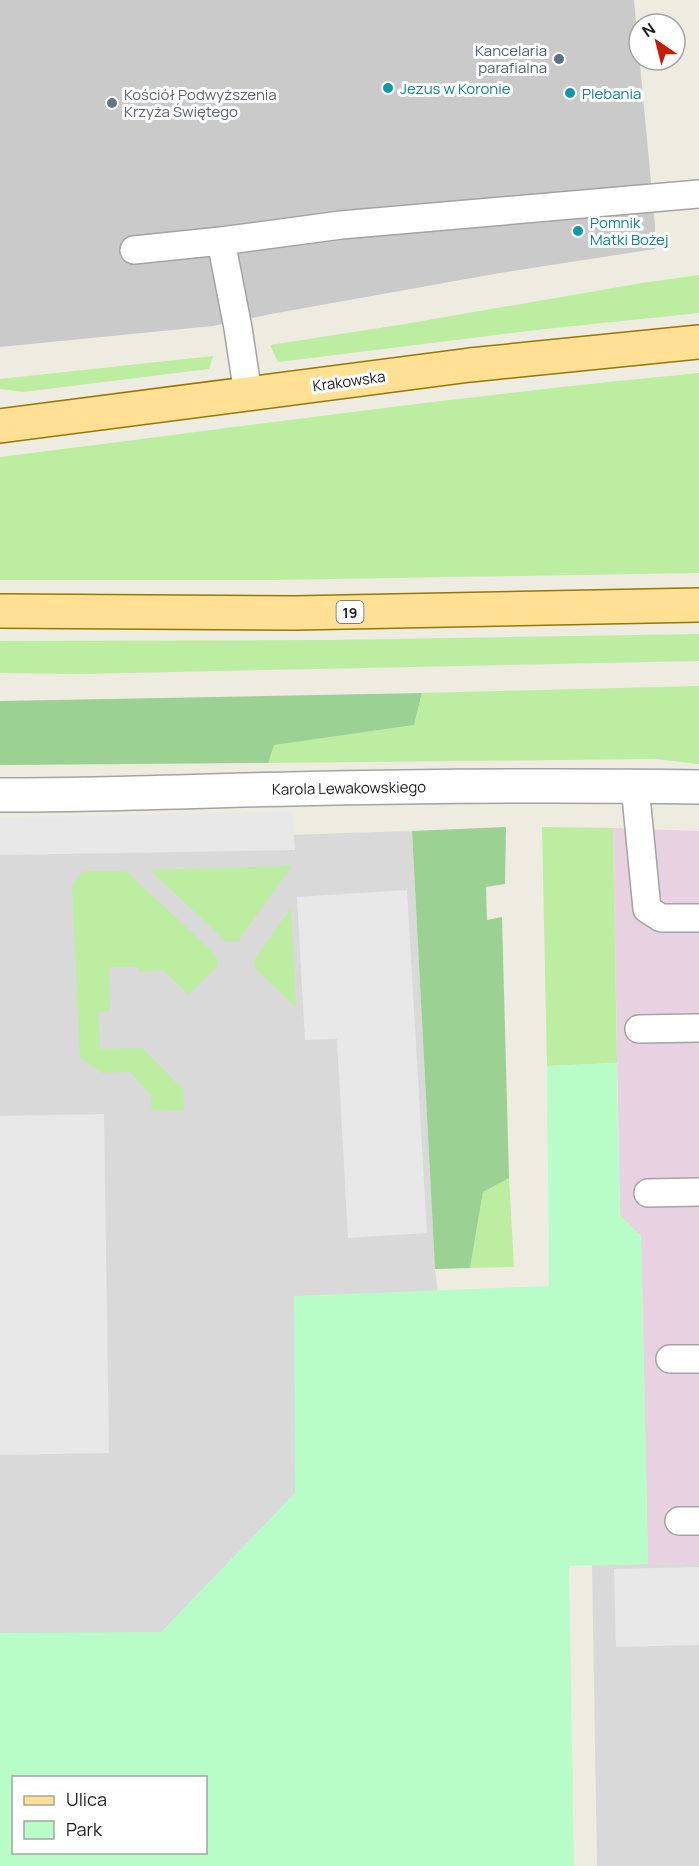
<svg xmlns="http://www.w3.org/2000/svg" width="699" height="1866" font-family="Manrope,sans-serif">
  <rect width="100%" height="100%" fill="#eeece0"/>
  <!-- residential -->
  <path fill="#dad9d9" d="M 412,831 L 435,1269 L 445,1355 L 443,1693 L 0,1740 L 0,844 Z
    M 699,1563 L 699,1866 L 597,1866 L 592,1565 Z"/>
  <!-- industrial -->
  <path fill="#e8d2e1" d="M 613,828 L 699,831 L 699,1563 L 648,1564 L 641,1236 L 620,1216 Z"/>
  <!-- religious -->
  <path fill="#cacaca" d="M 0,0 L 634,0 L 655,225 L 655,249 L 500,273 L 271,314 L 213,326 L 0,347 Z"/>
  <!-- grass -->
  <path fill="#bceda1" d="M 699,275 L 699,313 L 536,330 L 294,360 L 278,362 L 270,345 L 405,324 L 642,283 Z
    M 213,356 L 209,369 L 23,392 L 0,389 L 0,379 Z
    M 699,373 L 699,573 L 272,580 L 0,580 L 0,457 C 233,428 465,395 699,373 Z
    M 699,634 L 699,661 L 79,674 L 0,673 L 0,641 L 331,640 Z
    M 699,686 L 699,764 L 655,759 L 268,763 L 273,745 L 414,725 L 422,693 Z
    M 542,827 L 613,828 L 617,1063 L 547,1066 Z
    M 292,866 L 238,941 L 226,941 L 150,870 Z
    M 83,871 L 126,871 L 216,955 L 218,965 L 189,995 L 163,970 L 139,972 L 138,967 L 109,967 L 110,1011 L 99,1012 L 100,1049 L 142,1048 L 183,1090 L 184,1110 L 152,1111 L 150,1094 L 130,1072 L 102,1073 L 80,1058 L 72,885 Z
    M 291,908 L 296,1008 L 255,968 L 255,958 Z
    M 509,1178 L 514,1267 L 470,1268 L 483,1192 Z"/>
  <!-- forest -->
  <path fill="#9bd192" d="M 422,693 L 414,725 L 274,745 L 268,763 L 0,765 L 0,701 Z
    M 506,827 L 505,884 L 486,887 L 487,920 L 502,917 L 509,1178 L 483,1192 L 470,1268 L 435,1269 L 412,831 Z"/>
  <!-- park -->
  <path fill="#b8fdc8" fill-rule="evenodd" d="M 617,1063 L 620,1215 L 641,1236 L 648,1564 L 569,1566 L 574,1866 L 0,1866 L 0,1633 L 161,1632 L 295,1493 L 294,1296 L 549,1286 L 547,1066 ZM 14,1778 L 206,1778 L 206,1852 L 14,1852 Z"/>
  <!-- parking -->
  <path fill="#e8e8e8" d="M 292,811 L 295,850 L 0,855 L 0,818 Z
    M 407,890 L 427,1233 L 348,1238 L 337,1039 L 305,1040 L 297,897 Z
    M 104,1114 L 109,1453 L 0,1455 L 0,1116 Z
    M 699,1567 L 699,1645 L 616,1647 L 614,1569 Z"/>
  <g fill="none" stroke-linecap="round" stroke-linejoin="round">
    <!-- service casing -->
    <g stroke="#a3a3a3" stroke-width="30">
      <path id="service" d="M 134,250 L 221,241
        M 248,394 L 238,328 L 221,241 L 341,225 L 699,194
        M 635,786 L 647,909 L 661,918 L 699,918
        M 639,1029 L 699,1028
        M 648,1193 L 699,1192
        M 670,1359 L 699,1359
        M 679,1521 L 699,1521"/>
    </g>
    <!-- minor casing -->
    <g stroke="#a3a3a3" stroke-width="36">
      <path id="minor" d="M 0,795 C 97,795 194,791 290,789 C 427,786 563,785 699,787"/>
    </g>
    <!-- primary casing -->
    <g stroke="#947800" stroke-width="36">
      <path id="primary" d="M 0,426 L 470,365 L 699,342
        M 0,611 L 295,613 L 699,605"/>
    </g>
    <!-- service -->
    <use href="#service" stroke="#fff" stroke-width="27"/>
    <!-- minor -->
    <use href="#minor" stroke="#fff" stroke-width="33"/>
    <!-- primary -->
    <use href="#primary" stroke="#ffe095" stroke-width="33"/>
  </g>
  <!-- markers -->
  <circle fill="#5c6f8a" stroke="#fff" stroke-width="2" cx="559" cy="59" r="6"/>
  <g fill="#0f9aa8" stroke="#fff" stroke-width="2">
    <circle cx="388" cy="88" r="6"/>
    <circle cx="570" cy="93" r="6"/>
    <circle cx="578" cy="231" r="6"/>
  </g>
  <circle fill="#6b7280" stroke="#fff" stroke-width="2" cx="112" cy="103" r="6"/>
  <g text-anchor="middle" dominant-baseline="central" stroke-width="6" stroke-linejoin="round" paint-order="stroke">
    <!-- shield labels -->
    <rect fill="#fff" stroke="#606060" stroke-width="1.5" x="336.5" y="601" width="27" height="22" rx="4.5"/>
    <g font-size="14" font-weight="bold" fill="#1c1c1c">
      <text x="350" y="612">19</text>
    </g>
    <!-- service labels -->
    <g font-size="15" fill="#4e5e75" stroke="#fff" text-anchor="end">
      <text x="547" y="50">Kancelaria<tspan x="547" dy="17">parafialna</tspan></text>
    </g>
    <!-- culture labels -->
    <g font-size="15" fill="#0d838f" stroke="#fff" text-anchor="start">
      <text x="400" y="88">Jezus w Koronie</text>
      <text x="582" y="93">Plebania</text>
      <text x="590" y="222">Pomnik<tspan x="590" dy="17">Matki Bożej</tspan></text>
    </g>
    <!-- worship labels -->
    <g font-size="15" fill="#5b616d" stroke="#fff" text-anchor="start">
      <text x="124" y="94">Kościół Podwyższenia<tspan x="124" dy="17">Krzyża Świętego</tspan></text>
    </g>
    <!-- street labels -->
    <g font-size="15" fill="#1c1c1c" stroke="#fff">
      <text transform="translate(349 381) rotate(-8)">Krakowska</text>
      <text transform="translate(349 788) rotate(-1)">Karola Lewakowskiego</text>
    </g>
  </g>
  <!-- legend -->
  <rect x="12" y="1776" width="195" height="78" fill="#ffffff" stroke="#a4a4a4" stroke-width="1.5"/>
  <rect x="24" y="1796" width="30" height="9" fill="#ffe095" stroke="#a4a4a4" stroke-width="1.5"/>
  <text x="66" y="1806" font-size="18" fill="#1c1c1c">Ulica</text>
  <rect x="24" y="1821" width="30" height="18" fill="#b8fdc8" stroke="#a4a4a4" stroke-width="1.5"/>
  <text x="66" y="1836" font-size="18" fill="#1c1c1c">Park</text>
  <!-- north arrow -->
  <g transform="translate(657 42) rotate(325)"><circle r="28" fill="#ffffff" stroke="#a4a4a4" stroke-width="1.5"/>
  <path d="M0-4.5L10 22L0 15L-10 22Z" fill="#c81c00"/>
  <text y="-9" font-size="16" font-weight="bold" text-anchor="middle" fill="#1c1c1c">N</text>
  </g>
</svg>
